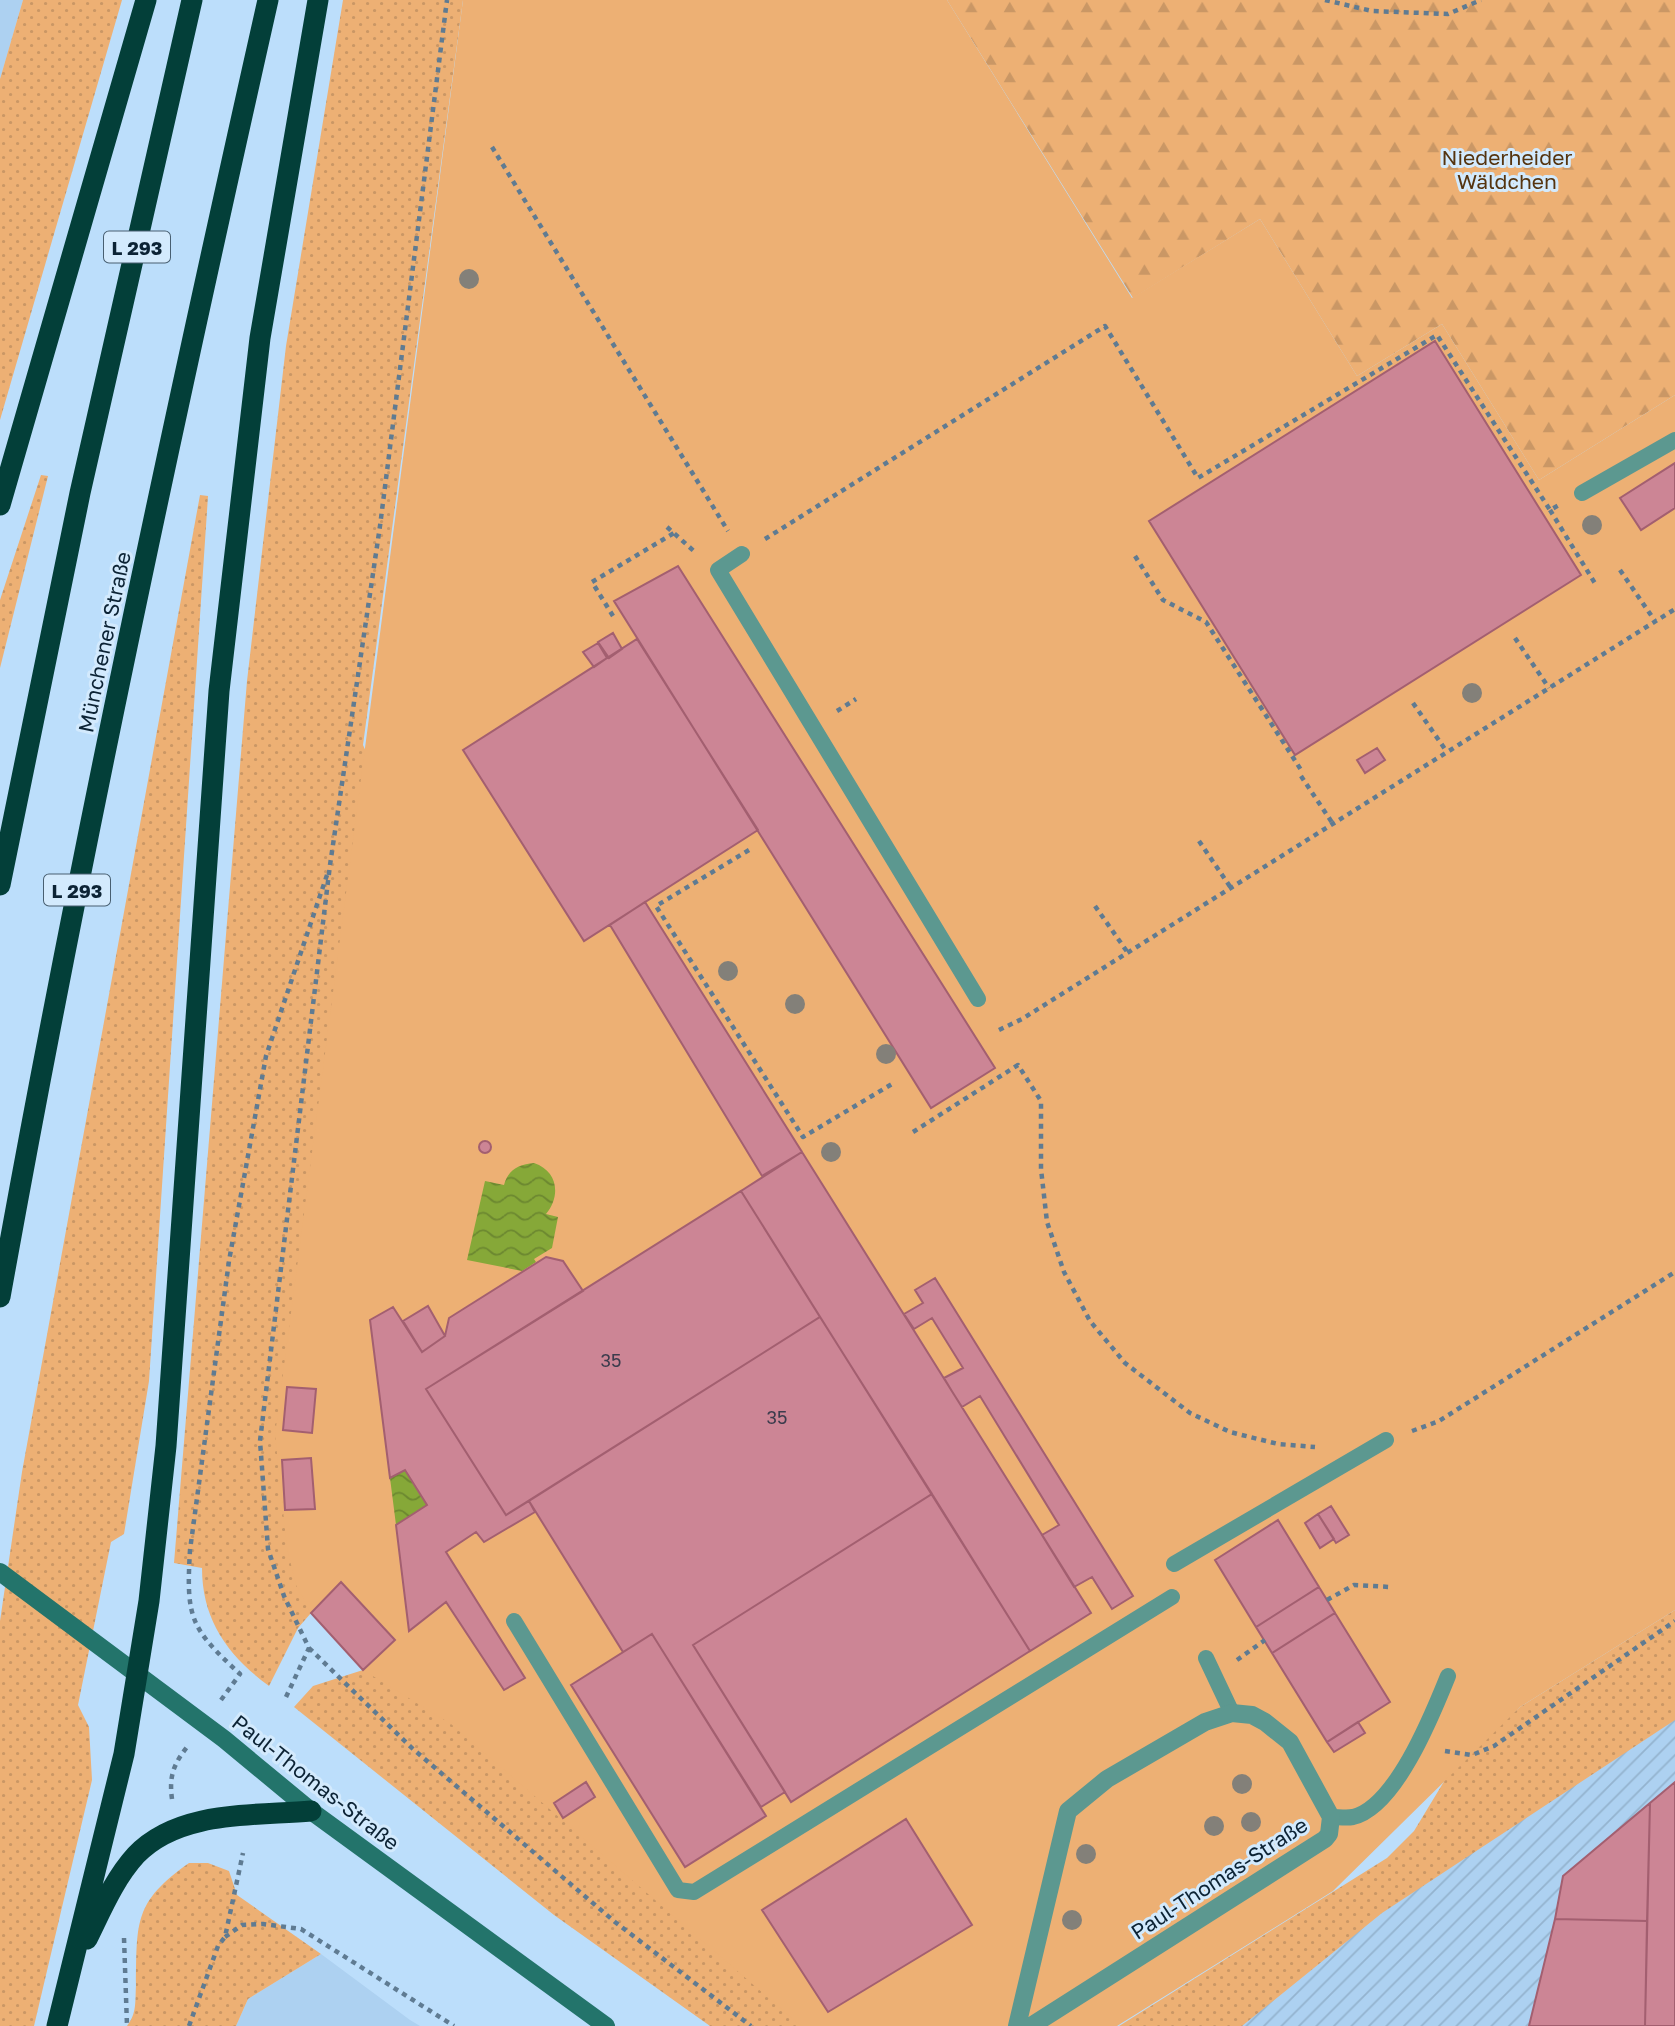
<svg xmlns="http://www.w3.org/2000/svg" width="1675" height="2026" font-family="'Golos Text',sans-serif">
  <defs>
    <pattern id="industrial-furrows" width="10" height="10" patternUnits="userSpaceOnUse" patternTransform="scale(1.75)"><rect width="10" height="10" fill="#add1f1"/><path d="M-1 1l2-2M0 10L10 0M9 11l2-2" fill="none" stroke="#94b3cf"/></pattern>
    <pattern id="grass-dots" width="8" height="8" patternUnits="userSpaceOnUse" patternTransform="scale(1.75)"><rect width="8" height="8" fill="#edb074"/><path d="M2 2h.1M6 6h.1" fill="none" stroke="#ca9765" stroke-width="1.8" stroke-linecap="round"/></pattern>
    <pattern id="forest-firs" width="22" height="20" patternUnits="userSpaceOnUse" patternTransform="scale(1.75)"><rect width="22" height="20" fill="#edb074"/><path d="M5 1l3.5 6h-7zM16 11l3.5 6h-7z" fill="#ca9765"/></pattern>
    <pattern id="water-waves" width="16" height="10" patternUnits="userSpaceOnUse" patternTransform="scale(1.75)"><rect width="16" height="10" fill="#86a838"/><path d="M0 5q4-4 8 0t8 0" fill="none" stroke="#6c8830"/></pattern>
  </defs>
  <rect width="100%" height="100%" fill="#bcdefb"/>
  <!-- built -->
  <path fill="#add1f1" d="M 0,0 L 23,0 L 0,79 Z
    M 321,1954 L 410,2020 L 420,2026 L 236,2026 L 248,1999 Z"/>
  <!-- industrial -->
  <path fill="url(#industrial-furrows)" d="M 1675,1706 L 1675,2026 L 1228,2026 L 1491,1825 Z"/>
  <!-- grass -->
  <path fill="url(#grass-dots)" d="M 23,0 L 122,0 L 0,420 L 0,79 Z
    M 343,0 L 463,0 L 363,745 L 935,2026 L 710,2026 L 554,1915 L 294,1707 L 313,1686 L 363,1670 L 311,1613 L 298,1628 L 269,1686 C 228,1656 202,1620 202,1568 L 174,1563 L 247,681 L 286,346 Z
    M 41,475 L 48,476 L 0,668 L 0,600 Z
    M 200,495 L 208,496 L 149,1381 L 124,1534 L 111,1542 L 78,1705 L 89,1727 L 92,1780 L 34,2026 L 0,2026 L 0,1621 L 22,1472 Z
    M 1675,1610 L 1675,1720 L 1382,1913 L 1242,2026 L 1119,2026 L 1387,1858 L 1414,1831 L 1454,1765 L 1520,1707 Z
    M 189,1863 L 208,1863 L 229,1871 L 237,1895 L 321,1954 L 248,1999 L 236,2026 L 127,2026 C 137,2013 135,2002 136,1985 C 137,1921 134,1902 189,1863 Z"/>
  <!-- forest -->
  <path fill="url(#forest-firs)" d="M 947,0 L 1675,0 L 1675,395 L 1539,480 L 1442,324 L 1357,376 L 1260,219 L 1133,298 Z"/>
  <!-- green -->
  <path fill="#edb074" d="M 463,0 L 947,0 L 1132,298 L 1260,219 L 1357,376 L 1442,324 L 1539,480 L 1675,395 L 1675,1610 L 1520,1707 L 1333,1891 L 1117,2026 L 801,2026 L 451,1724 L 363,1670 L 311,1613 L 296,1585 L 287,1548 L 275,1435 Z"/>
  <!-- water -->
  <path fill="url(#water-waves)" d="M 534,1163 C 558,1171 561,1196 546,1214 L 558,1217 L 552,1248 L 534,1259 L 536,1262 L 522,1271 L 467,1260 L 485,1181 L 504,1185 C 508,1170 519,1164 534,1163 Z
    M 405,1470 L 427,1505 L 396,1525 L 390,1478 Z"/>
  <!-- building -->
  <path fill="#cc8595" stroke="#a35f70" stroke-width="2" d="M 1435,341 L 1581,575 L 1295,755 L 1149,521 Z
    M 1675,463 L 1675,508 L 1641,530 L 1620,498 Z
    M 678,566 L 995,1068 L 931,1108 L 614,601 Z
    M 613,633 L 622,649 L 609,658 L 598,642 Z
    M 637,639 L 758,830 L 584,941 L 463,750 Z
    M 598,643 L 607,658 L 594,667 L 583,652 Z
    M 1377,748 L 1385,760 L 1365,773 L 1357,760 Z
    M 645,902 L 802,1152 L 762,1176 L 610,925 Z
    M479 1147a6 6 0 1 1 12 0a6 6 0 1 1-12 0Z
    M 802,1152 L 1091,1613 L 1030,1651 L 741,1191 Z
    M 741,1191 L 820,1317 L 506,1515 L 426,1389 Z
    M 546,1257 L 563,1261 L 583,1291 L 426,1389 L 506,1515 L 529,1501 L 535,1512 L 484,1542 L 476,1532 L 446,1552 L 525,1678 L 504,1690 L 446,1602 L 409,1631 L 396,1525 L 427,1505 L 405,1470 L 390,1478 L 370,1320 L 393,1307 L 422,1352 L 445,1336 L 449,1318 Z
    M 935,1278 L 1133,1596 L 1112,1609 L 1092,1577 L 1074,1587 L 1042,1535 L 1059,1525 L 980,1396 L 962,1407 L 953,1393 L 944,1378 L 963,1368 L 932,1318 L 914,1329 L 904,1314 L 923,1303 L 915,1290 Z
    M 428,1306 L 445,1336 L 422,1352 L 403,1321 Z
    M 820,1317 L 932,1494 L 693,1645 L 785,1792 L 761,1807 L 652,1634 L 623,1652 L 529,1501 Z
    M 287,1387 L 316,1389 L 312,1433 L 283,1430 Z
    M 311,1458 L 315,1509 L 285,1510 L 282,1460 Z
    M 932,1494 L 1030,1651 L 791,1802 L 693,1645 Z
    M 1331,1506 L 1349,1535 L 1336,1543 L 1318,1514 Z
    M 1318,1514 L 1334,1539 L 1320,1548 L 1305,1523 Z
    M 1278,1520 L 1319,1587 L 1256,1627 L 1215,1560 Z
    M 341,1582 L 395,1640 L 363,1670 L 311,1613 Z
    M 1319,1587 L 1335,1613 L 1272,1653 L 1256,1627 Z
    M 1335,1613 L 1390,1702 L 1327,1742 L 1272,1653 Z
    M 652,1634 L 766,1816 L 685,1867 L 571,1685 Z
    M 1358,1722 L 1365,1733 L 1334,1752 L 1327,1742 Z
    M 586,1782 L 595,1797 L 563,1818 L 554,1803 Z
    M 1675,1782 L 1675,2026 L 1645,2026 L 1650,1803 Z
    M 1650,1803 L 1647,1921 L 1555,1919 L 1563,1876 Z
    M 906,1819 L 972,1925 L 828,2012 L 762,1910 Z
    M 1555,1919 L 1647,1921 L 1645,2026 L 1529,2026 Z"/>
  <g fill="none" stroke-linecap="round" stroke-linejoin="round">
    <!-- path -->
    <path stroke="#5f7b92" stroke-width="4.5" stroke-dasharray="5 5" stroke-linecap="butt" d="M 1325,0 L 1372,11 L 1448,14 L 1481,0
      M 492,147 L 728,531
      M 1550,510 L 1596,585
      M 667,527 L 695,552
      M 765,539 L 1105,326 L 1198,478 L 1437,335 L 1550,510 L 1559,505
      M 1135,556 L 1163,600 L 1206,622 L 1303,773
      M 1620,570 L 1655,621
      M 613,616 L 592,582 L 674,533
      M 1515,638 L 1549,688
      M 1413,703 L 1447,752
      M 837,711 L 856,699
      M 1301,776 L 1333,824
      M 1199,841 L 1231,888
      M 749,850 L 656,906 L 803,1137 L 892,1084
      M 1095,906 L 1128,953
      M 999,1030 L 1022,1019 L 1675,609
      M 913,1132 L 1018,1065 L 1041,1101 L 1041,1169 L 1047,1222 L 1064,1272 L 1090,1321 L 1125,1363 L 1190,1413 L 1230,1432 L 1278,1444 L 1315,1447
      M 1412,1431 L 1439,1421 L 1675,1272
      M 1327,1600 L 1354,1585 L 1390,1587
      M 309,1648 L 413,1749 L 615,1922 L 751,2026
      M 1237,1660 L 1265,1640
      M 286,1697 L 309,1648 L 284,1596 L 268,1549 L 260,1441 L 330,865 L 380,526 L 447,0
      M 221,1700 L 240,1674 C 190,1628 186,1618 190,1550 L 229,1261 L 266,1056 L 327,875
      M 1445,1751 L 1472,1755 L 1494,1746 L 1675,1621
      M 172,1799 C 169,1777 173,1765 187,1747
      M 225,1937 L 242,1925 L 263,1924 L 301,1929 L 454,2026
      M 124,1938 L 127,2026
      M 189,2026 L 218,1946 L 225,1937 L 243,1853"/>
    <!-- lane -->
    <path stroke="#5c9890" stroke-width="16" d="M 1582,493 L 1675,440
      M 742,554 L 718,570 L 978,999
      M 1174,1564 L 1386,1440
      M 514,1621 L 678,1890 L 694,1892 L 1172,1597
      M 1206,1658 L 1232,1713
      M 1331,1817 C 1338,1817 1347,1818 1353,1817 C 1396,1807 1433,1713 1448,1676"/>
    <!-- street -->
    <path stroke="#5c9890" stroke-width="18" d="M 1017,2026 L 1068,1811 L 1107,1779 L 1205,1722 L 1232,1713 L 1252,1715 L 1265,1722 L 1290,1742 L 1331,1817 L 1329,1834 L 1325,1839 L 1031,2026"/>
    <!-- secondary -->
    <path stroke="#23746b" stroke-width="18" d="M 0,1572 L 224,1739 L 311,1811 L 606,2026"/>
    <!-- highway -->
    <path stroke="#033f39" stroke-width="21" d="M 0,505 L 146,0
      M 0,885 L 80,493 L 192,0
      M 0,1297 C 78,863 171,431 268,0
      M 87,1939 C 101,1911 114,1879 136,1855 C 179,1810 254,1816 311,1811
      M 57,2026 L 124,1754 L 149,1601 L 166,1446 L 219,691 L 260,338 L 318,0"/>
  </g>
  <!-- trees -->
  <g fill="#838079">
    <circle cx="469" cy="279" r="10"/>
    <circle cx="1592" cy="525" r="10"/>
    <circle cx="1472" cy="693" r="10"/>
    <circle cx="728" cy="971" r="10"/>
    <circle cx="795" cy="1004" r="10"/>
    <circle cx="886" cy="1054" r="10"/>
    <circle cx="831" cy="1152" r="10"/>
    <circle cx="1242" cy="1784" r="10"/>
    <circle cx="1251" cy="1822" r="10"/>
    <circle cx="1214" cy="1826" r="10"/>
    <circle cx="1086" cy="1854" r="10"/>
    <circle cx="1072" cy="1920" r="10"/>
  </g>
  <g text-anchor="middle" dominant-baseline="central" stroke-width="6" stroke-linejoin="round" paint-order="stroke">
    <!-- number labels -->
    <g font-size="18" fill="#3c3c4d">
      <text x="611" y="1360">35</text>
      <text x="777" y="1417">35</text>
    </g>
    <!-- shield labels -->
    <g fill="#d3eafd" stroke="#485f71" stroke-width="2">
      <rect x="104" y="231.5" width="66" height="31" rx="5"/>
      <rect x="44" y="874.5" width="66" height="31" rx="5"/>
    </g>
    <g font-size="19" font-weight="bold" fill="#0c2335">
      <text x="137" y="247">L 293</text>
      <text x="77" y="890">L 293</text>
    </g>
    <!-- park labels -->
    <g font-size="21" fill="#55340f" stroke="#d3eafd">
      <text x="1507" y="157">Niederheider<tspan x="1507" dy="24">Wäldchen</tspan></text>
    </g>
    <!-- street labels -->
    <g font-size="21" fill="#0c2335" stroke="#d3eafd">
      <text transform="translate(104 642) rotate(-78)">Münchener Straße</text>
      <text transform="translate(316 1782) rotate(38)">Paul-Thomas-Straße</text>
      <text transform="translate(1219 1878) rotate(-33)">Paul-Thomas-Straße</text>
    </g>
  </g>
</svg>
